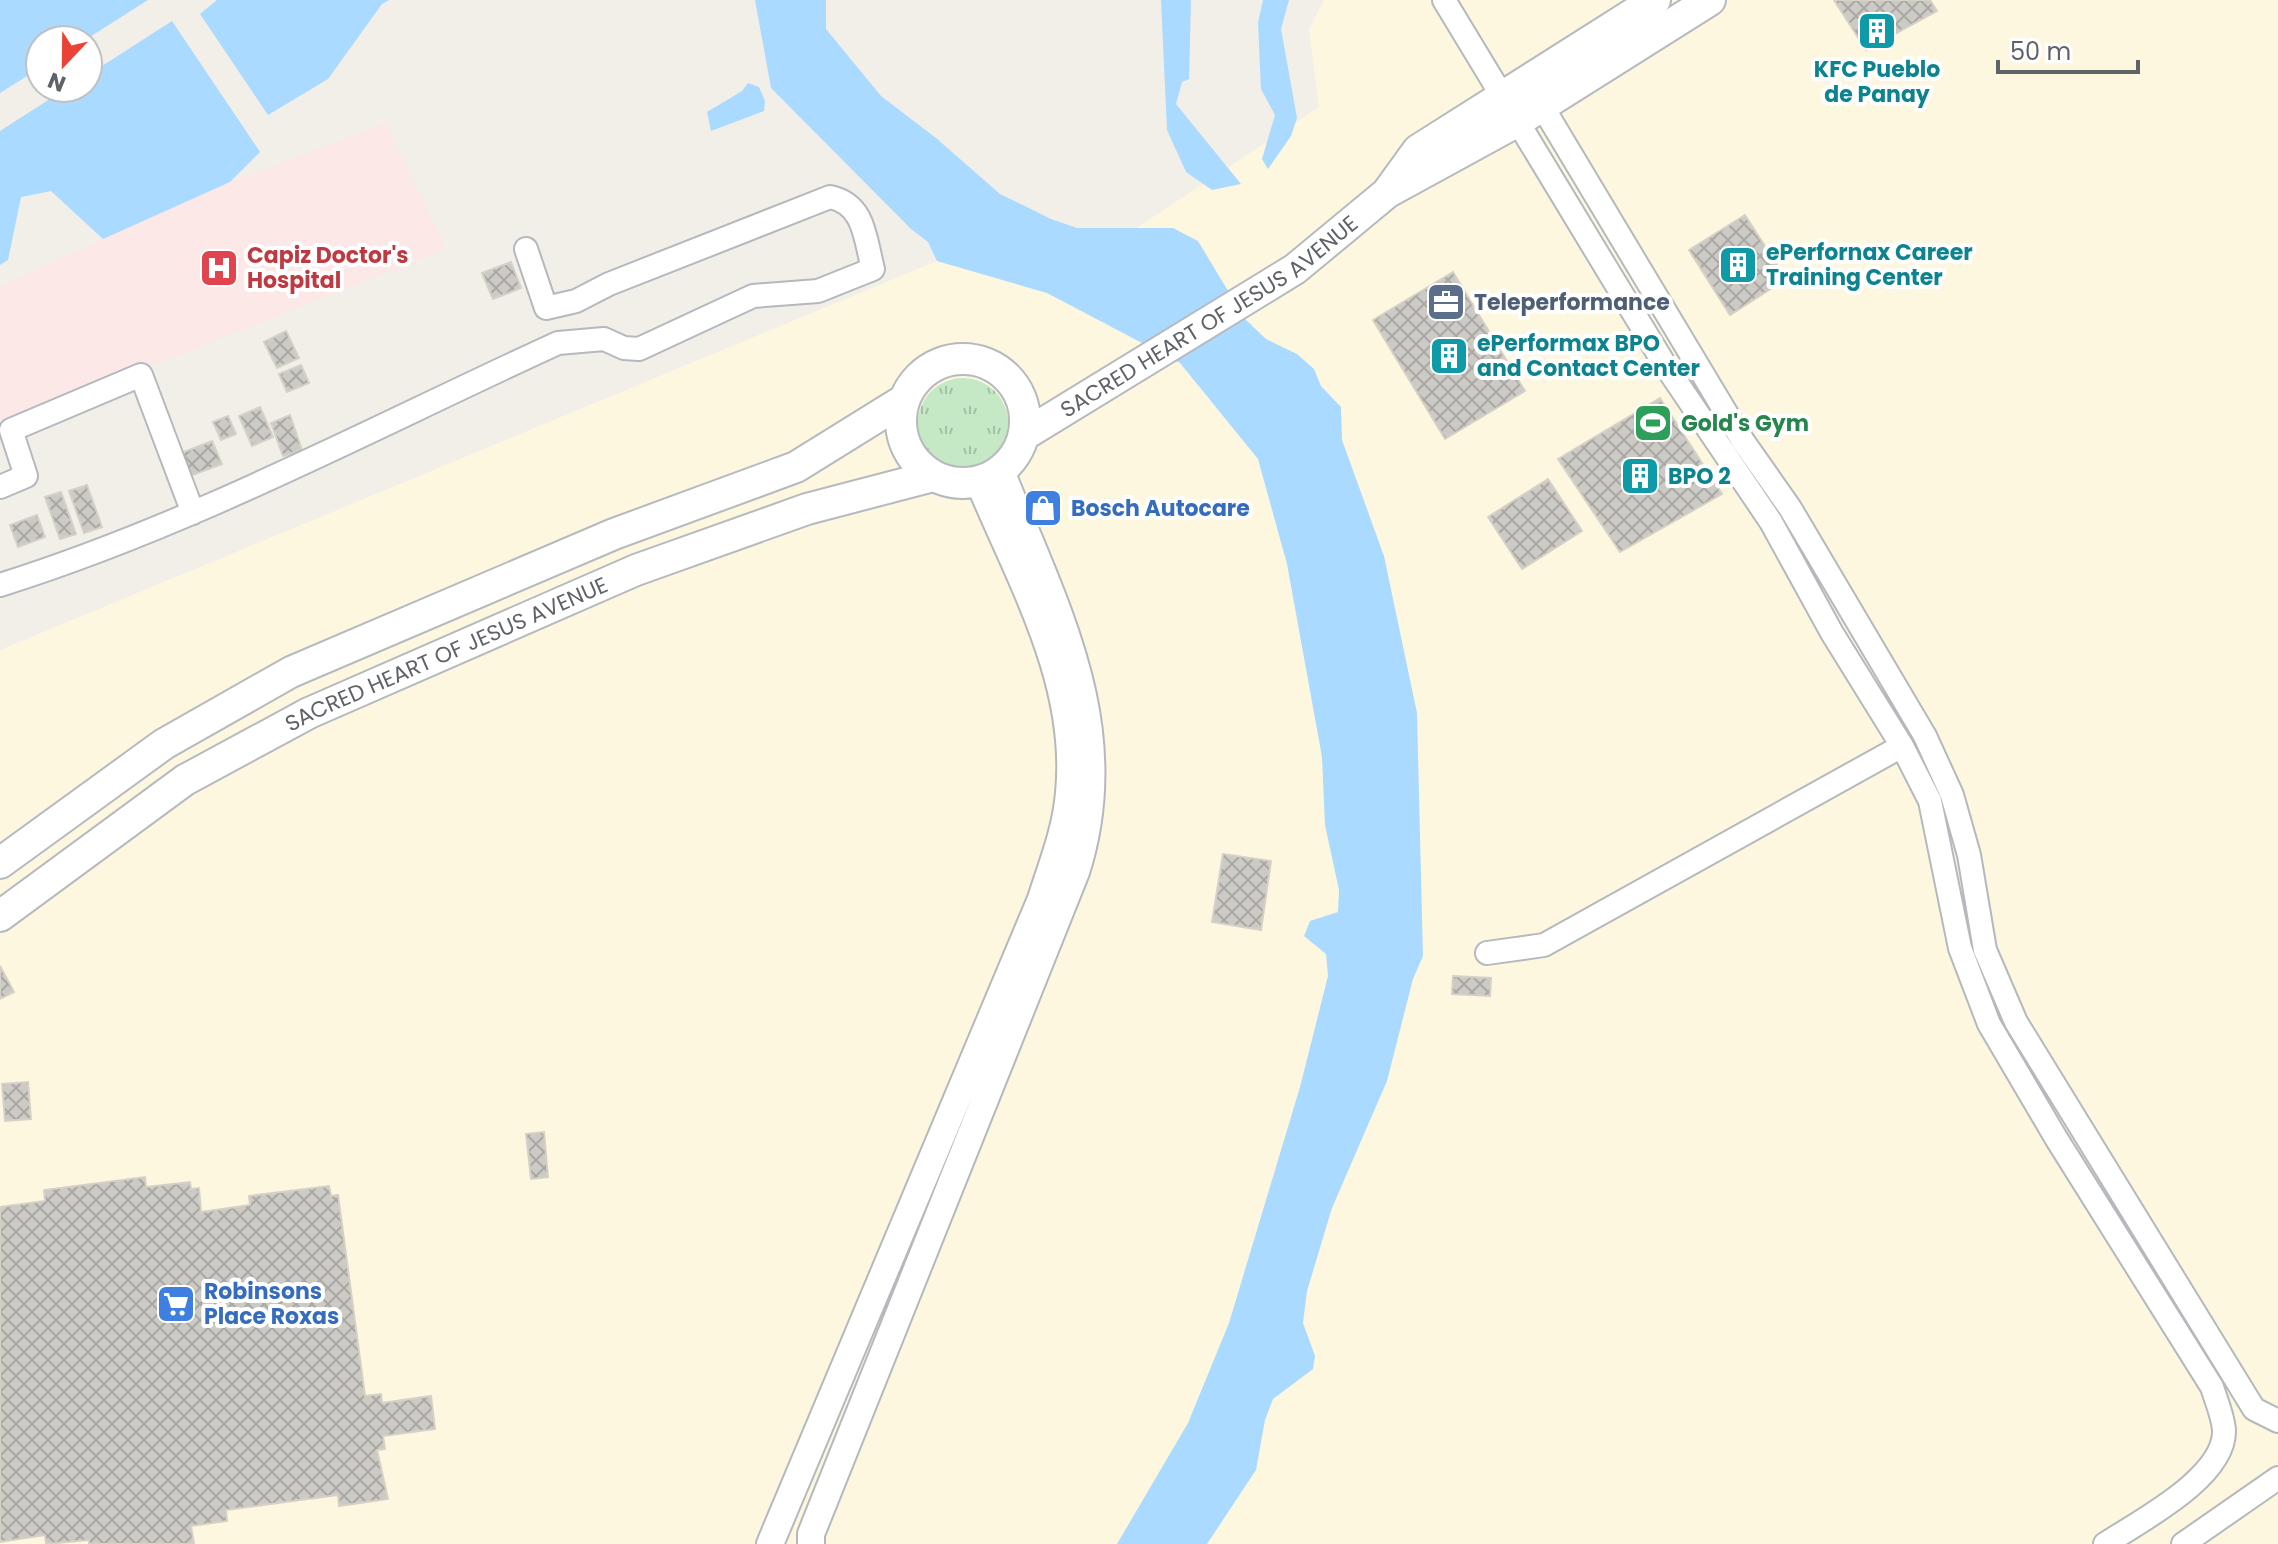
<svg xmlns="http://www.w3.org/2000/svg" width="2278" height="1544" font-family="Poppins,sans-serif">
  <defs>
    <pattern id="grass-tufts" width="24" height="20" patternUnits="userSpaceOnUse" patternTransform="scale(2)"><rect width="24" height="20" fill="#c5e8c5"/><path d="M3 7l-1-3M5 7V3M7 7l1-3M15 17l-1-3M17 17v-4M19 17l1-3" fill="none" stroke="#a3c0a4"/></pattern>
    <pattern id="building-cross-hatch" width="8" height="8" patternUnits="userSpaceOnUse" patternTransform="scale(2)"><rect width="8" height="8" fill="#cccac5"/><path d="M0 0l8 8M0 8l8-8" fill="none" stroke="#a9a8a4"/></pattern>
  </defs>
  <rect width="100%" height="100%" fill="#f1efe8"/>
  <!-- commercial -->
  <path fill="#fef7e0" d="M 1324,0 L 2278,0 L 2278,1544 L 0,1544 L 0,650 L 937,261 L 1047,293 L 1135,229 L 1319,107 L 1309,29 Z"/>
  <!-- medical -->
  <path fill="#fce8e6" d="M 386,123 L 446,249 L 0,426 L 0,286 L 230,182 Z"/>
  <!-- grass -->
  <path fill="url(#grass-tufts)" d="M918 423a45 45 0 1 1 90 0a45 45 0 1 1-90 0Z"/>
  <!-- water -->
  <path fill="#aadaff" d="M 0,0 L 148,0 L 85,40 L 40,40 L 40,68 L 0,93 Z
    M 217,0 L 389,0 L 382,4 L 328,79 L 268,115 L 200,14 Z
    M 755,0 L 826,0 L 826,29 L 881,96 L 936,138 L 1000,194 L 1051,219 L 1077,228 L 1173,228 L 1198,241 L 1245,319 L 1266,339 L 1297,354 L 1314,369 L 1321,386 L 1341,407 L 1342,440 L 1384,556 L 1417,713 L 1423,956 L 1413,979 L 1387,1081 L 1332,1208 L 1307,1291 L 1303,1323 L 1315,1356 L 1313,1369 L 1273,1399 L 1265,1420 L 1256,1470 L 1207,1544 L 1117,1544 L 1188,1423 L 1229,1323 L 1300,1087 L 1328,976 L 1326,954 L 1304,936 L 1310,921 L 1338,912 L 1339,890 L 1325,825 L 1322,757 L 1287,564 L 1258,459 L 1180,363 L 1047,293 L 937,261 L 928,242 L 911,229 L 771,88 Z
    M 1161,0 L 1191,0 L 1189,79 L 1182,82 L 1176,104 L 1241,184 L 1212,190 L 1186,172 L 1167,130 Z
    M 1263,0 L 1289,0 L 1281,29 L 1297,118 L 1291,136 L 1268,169 L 1262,159 L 1275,115 L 1261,89 L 1258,23 Z
    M 172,21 L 260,152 L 230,182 L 103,239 L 51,191 L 21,197 L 8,260 L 0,265 L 0,131 L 67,88 L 88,88 L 88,75 Z
    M 748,83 L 759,87 L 765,101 L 764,111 L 711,131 L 707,112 L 742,91 Z"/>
  <!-- building -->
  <path fill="url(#building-cross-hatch)" stroke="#d6d1c6" stroke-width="2" d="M 1834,0 L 1930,0 L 1937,11 L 1866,50 Z
    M 1745,215 L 1786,279 L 1730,315 L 1689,250 Z
    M 511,262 L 521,288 L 493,299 L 482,273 Z
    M 1453,272 L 1525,391 L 1445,439 L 1373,320 Z
    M 286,331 L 299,358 L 277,368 L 264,342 Z
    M 301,365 L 309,383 L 287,392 L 279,374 Z
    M 1660,398 L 1722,494 L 1620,552 L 1558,459 Z
    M 260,407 L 273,437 L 252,446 L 239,416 Z
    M 290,415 L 302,450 L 283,456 L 271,423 Z
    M 228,416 L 236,434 L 221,440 L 213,422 Z
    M 212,441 L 222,464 L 190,476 L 181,453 Z
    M 1548,479 L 1582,531 L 1522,569 L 1488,517 Z
    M 87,485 L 102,527 L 84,533 L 69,491 Z
    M 61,492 L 76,534 L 60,539 L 45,497 Z
    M 37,515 L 45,537 L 18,547 L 10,525 Z
    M 1223,854 L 1271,861 L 1261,930 L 1212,922 Z
    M 0,966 L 14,992 L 0,999 Z
    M 1453,976 L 1491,978 L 1490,996 L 1452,994 Z
    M 28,1082 L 31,1119 L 5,1121 L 2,1084 Z
    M 544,1132 L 548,1177 L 531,1179 L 526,1134 Z
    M 145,1177 L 146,1187 L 190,1182 L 191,1189 L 199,1188 L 201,1212 L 250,1205 L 249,1196 L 329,1186 L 331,1196 L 338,1195 L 365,1396 L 381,1394 L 382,1403 L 431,1396 L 435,1429 L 383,1436 L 385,1449 L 377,1450 L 388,1499 L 339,1506 L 338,1495 L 226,1510 L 227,1521 L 191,1526 L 194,1544 L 89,1544 L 89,1540 L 46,1544 L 45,1535 L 0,1542 L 0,1207 L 45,1201 L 44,1190 Z"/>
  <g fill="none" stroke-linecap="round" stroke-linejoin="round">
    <!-- minor casing -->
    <g stroke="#b5b8bc" stroke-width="26">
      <path id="minor" d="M 1444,0 L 1665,365 L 1771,522 L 1832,633 L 1902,746 L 1930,801 L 1960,948 L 1989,1024 L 2056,1138 L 2212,1387 C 2216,1400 2223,1416 2224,1430 C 2226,1477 2140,1521 2105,1544
        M 1542,106 L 1743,441 L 1790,508 L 1925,736 L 1952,795 L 1969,855 L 1985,950 L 2016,1022 L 2254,1409 L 2278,1421
        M 0,487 L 26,476 L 11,430 L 141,375 L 193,513
        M 0,585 C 194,524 374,427 558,343 L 604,339 L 624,348 L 639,349 L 753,296 L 818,291 L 873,269 C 865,239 865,204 830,197 L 609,284 L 576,301 L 546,308 L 526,249
        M 1487,953 L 1544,945 L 1902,746
        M 2183,1544 L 2278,1478"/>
    </g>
    <!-- tertiary casing -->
    <g stroke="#b5b8bc" stroke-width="30">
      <path id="tertiary" d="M 770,1544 L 1041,899 C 1052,864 1066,830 1069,793 C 1080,682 1020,581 979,482
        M 811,1544 L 811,1534 L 1076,872 C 1123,726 1054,605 1001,471"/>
    </g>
    <!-- secondary casing -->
    <g stroke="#b6babf" stroke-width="34">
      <g id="secondary">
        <path d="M 1389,190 L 1418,150 L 1655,0"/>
        <circle cx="963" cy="421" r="62"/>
        <path id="s1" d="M 1024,435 L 1295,269 L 1388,192 L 1518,121 L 1710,0"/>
        <path d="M 0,863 L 164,744 L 291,672 L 614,534 L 796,467 L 904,400"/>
        <path id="s2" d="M 0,916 L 185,780 L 309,713 L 636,570 L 807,509 L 933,476"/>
      </g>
    </g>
    <!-- minor -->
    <use href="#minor" stroke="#fff" stroke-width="22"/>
    <!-- tertiary -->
    <use href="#tertiary" stroke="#fff" stroke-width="26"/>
    <!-- secondary -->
    <use href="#secondary" stroke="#fff" stroke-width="30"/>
  </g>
  <!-- icons -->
  <defs>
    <g id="building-square" transform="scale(2)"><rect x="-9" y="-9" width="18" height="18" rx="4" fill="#0f9aa8" stroke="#fff"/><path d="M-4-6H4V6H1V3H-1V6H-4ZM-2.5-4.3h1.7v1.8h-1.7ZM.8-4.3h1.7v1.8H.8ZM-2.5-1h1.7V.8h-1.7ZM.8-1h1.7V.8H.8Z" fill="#fff"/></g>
    <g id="hospital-square" transform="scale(2)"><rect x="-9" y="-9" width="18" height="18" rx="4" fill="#e0444e" stroke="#fff"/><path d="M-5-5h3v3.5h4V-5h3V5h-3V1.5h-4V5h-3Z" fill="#fff"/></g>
    <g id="office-square" transform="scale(2)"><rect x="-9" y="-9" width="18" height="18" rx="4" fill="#5c6f8a" stroke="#fff"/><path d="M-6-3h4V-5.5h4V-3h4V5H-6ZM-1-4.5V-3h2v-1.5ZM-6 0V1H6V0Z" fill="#fff"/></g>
    <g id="stadium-square" transform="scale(2)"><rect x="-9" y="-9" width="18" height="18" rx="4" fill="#2e9e5b" stroke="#fff"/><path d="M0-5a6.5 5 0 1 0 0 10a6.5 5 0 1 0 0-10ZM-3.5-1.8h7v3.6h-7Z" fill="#fff"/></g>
    <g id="shop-square" transform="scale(2)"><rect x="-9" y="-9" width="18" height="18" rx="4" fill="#3f7fe0" stroke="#fff"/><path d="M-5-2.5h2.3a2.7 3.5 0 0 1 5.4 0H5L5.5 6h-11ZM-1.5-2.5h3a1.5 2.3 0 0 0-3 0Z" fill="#fff"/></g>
    <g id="supermarket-square" transform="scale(2)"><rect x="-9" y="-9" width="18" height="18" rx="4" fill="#3f7fe0" stroke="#fff"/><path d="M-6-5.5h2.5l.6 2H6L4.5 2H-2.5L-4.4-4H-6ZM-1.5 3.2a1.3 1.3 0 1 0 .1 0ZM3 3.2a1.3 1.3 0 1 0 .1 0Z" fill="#fff"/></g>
  </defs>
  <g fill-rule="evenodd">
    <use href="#building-square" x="1877" y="31"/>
    <use href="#building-square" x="1738" y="265"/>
    <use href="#hospital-square" x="219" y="268"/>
    <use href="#office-square" x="1446" y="302"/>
    <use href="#building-square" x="1449" y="356"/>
    <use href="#stadium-square" x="1653" y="423"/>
    <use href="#building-square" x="1640" y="476"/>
    <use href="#shop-square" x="1043" y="508"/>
    <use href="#supermarket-square" x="176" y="1304"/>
  </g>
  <g text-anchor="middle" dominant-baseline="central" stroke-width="8" stroke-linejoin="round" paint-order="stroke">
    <!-- culture labels -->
    <g font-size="22" font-weight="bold" fill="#0d838f" stroke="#fff" text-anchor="start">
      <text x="1877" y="69" text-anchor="middle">KFC Pueblo<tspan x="1877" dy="25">de Panay</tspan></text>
      <text x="1766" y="252">ePerfornax Career<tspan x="1766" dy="25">Training Center</tspan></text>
      <text x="1477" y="343">ePerformax BPO<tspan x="1477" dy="25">and Contact Center</tspan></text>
      <text x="1668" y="476">BPO 2</text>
    </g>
    <!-- health labels -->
    <g font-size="22" font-weight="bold" fill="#be3a42" stroke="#fff" text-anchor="start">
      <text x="247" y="255">Capiz Doctor's<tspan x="247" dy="25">Hospital</tspan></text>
    </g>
    <!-- service labels -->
    <g font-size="22" font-weight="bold" fill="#4e5e75" stroke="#fff" text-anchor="start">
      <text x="1474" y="302">Teleperformance</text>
    </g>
    <!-- street labels -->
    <g font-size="22" fill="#5f6368" stroke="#fff">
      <text stroke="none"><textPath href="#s1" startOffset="220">SACRED HEART OF JESUS AVENUE</textPath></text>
      <text stroke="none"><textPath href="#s2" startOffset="520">SACRED HEART OF JESUS AVENUE</textPath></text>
    </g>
    <!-- leisure labels -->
    <g font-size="22" font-weight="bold" fill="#27864d" stroke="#fff" text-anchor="start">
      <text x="1681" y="423">Gold's Gym</text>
    </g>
    <!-- shop labels -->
    <g font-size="22" font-weight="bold" fill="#366cbe" stroke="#fff" text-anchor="start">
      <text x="1071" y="508">Bosch Autocare</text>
      <text x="204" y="1291">Robinsons<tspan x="204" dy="25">Place Roxas</tspan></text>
    </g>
  </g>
  <!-- north arrow -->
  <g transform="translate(64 64) rotate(202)"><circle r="38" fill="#ffffff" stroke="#bfc1c3" stroke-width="2"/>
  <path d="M0-6L14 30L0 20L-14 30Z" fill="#ea4335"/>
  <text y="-12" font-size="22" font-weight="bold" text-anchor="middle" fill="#5f6368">N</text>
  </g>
  <!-- scale -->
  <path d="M1998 60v12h140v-12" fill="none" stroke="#5f6368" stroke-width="4"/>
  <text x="2010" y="60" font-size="24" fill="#5f6368" stroke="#ffffff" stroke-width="6" paint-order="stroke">50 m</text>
</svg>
